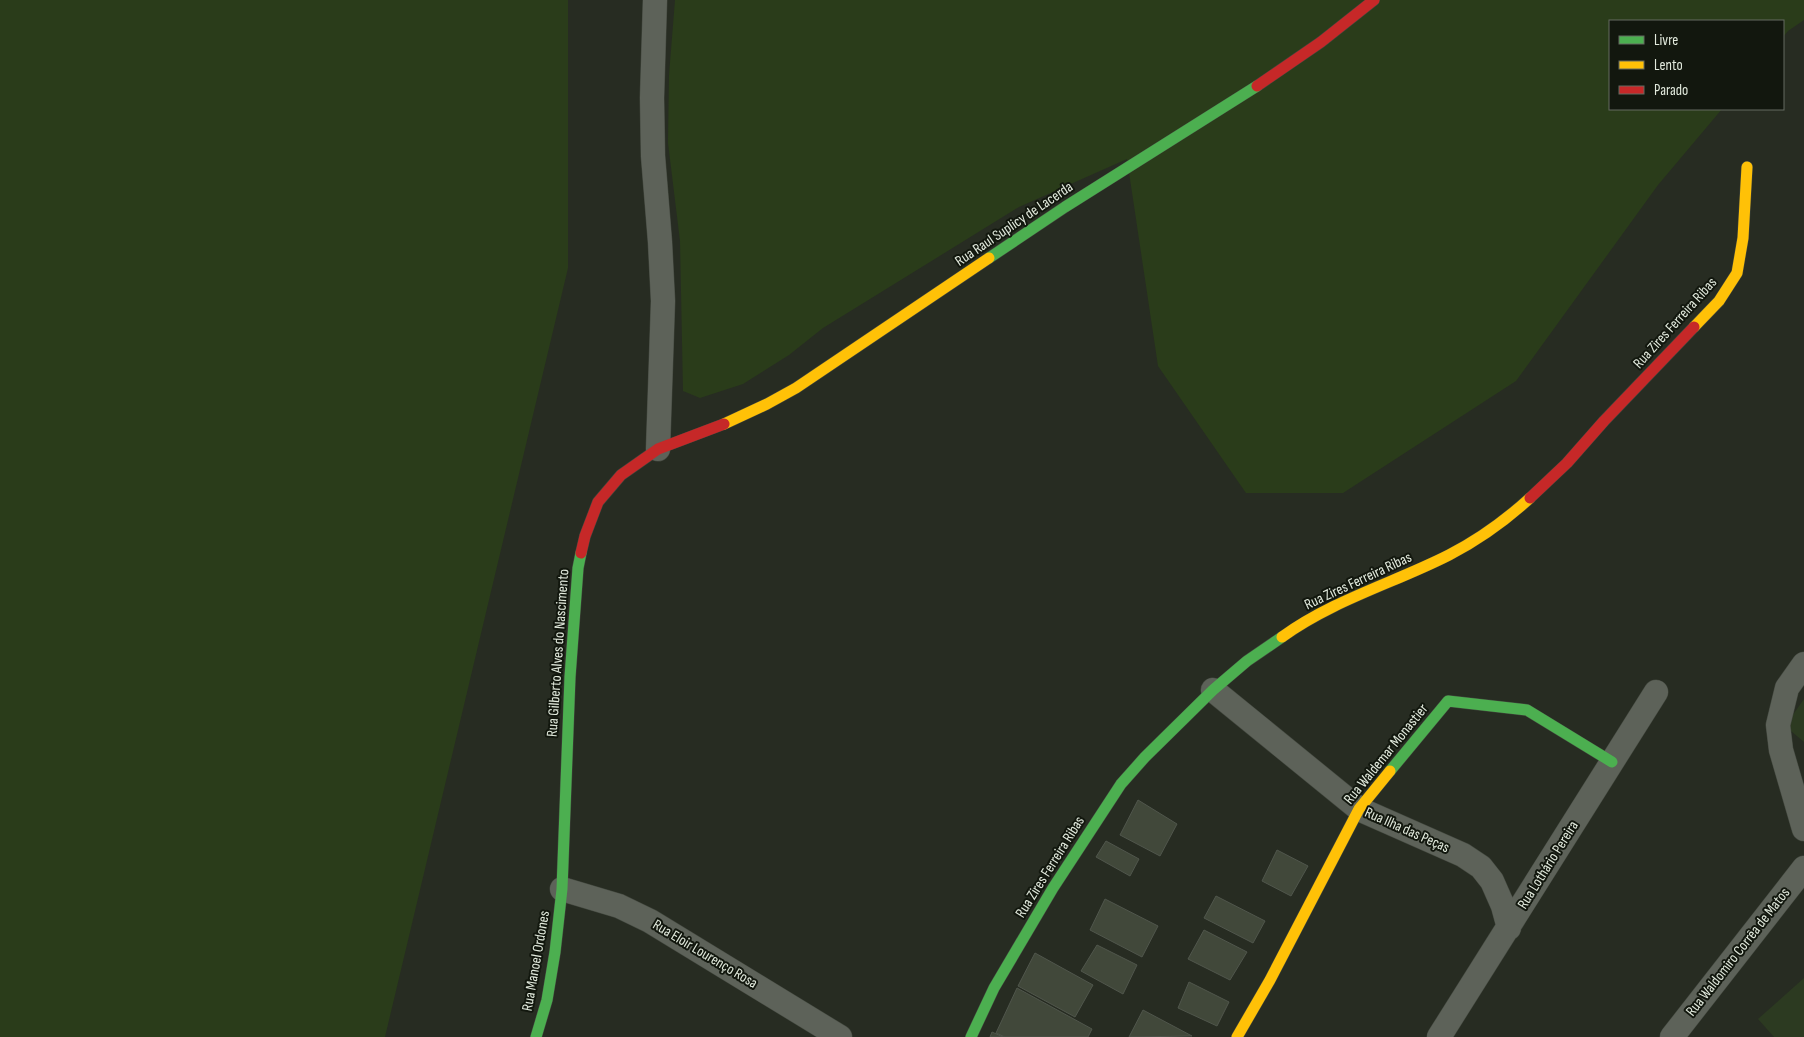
<svg xmlns="http://www.w3.org/2000/svg" width="1804" height="1037" font-family="'Sofia Sans Condensed',sans-serif">
  <rect width="100%" height="100%" fill="#272c22"/>
  <!-- built -->
  <path fill="#2c3a21" d="M 1804,699 L 1804,742 L 1785,726 Z
    M 1804,978 L 1804,1037 L 1774,1037 L 1758,1019 Z"/>
  <!-- green -->
  <path fill="#2a3c1a" d="M 0,0 L 568,0 L 568,268 L 385,1037 L 0,1037 Z
    M 675,0 L 1804,0 L 1804,20 L 1788,31 L 1783,37 L 1783,21 L 1610,21 L 1610,109 L 1722,109 L 1658,185 L 1516,381 L 1343,493 L 1246,493 L 1158,366 L 1127,159 L 1019,207 L 823,328 L 789,355 L 743,384 L 700,398 L 683,391 L 680,241 L 668,143 L 669,75 Z"/>
  <!-- building -->
  <path fill="#41483a" stroke="#50564c" d="M 1138,800 L 1177,824 L 1160,856 L 1120,835 Z
    M 1106,841 L 1139,859 L 1130,876 L 1096,857 Z
    M 1277,850 L 1308,866 L 1291,896 L 1262,881 Z
    M 1216,896 L 1265,921 L 1253,943 L 1204,918 Z
    M 1105,899 L 1158,926 L 1142,957 L 1090,930 Z
    M 1204,930 L 1247,952 L 1230,980 L 1188,959 Z
    M 1097,945 L 1137,965 L 1123,994 L 1081,971 Z
    M 1035,953 L 1093,985 L 1075,1017 L 1018,986 Z
    M 1189,982 L 1229,1002 L 1217,1026 L 1178,1008 Z
    M 1017,988 L 1092,1029 L 1088,1037 L 1005,1037 L 996,1033 Z
    M 1143,1010 L 1192,1036 L 1129,1037 Z
    M 992,1032 L 1003,1037 L 990,1037 Z"/>
  <g fill="none" stroke-linecap="round" stroke-linejoin="round">
    <!-- street casing -->
    <g stroke="#42473e" stroke-width="25">
      <path id="street" d="M 655,0 L 652,98 L 653,156 L 660,242 L 663,301 L 658,449
        M 1804,664 L 1787,688 L 1778,725 L 1781,750 L 1804,829
        M 1213,690 L 1359,809 L 1463,855 L 1481,867 L 1492,881 L 1503,906 L 1509,928
        M 562,889 L 619,906 L 650,921 L 840,1037
        M 1439,1037 L 1656,692
        M 1672,1037 L 1804,868"/>
    </g>
    <!-- fast casing -->
    <g stroke="#42473e" stroke-width="12">
      <path id="fast" d="M 989,258 L 1065,207 L 1257,86
        M 1390,771 L 1448,701 L 1527,710 L 1612,762
        M 536,1037 L 547,1000 L 555,952 L 562,889 L 570,677 L 578,568 L 581,553
        M 971,1037 L 994,988 L 1053,888 L 1121,784 L 1145,757 L 1213,690 L 1247,661 L 1282,637"/>
    </g>
    <!-- slow casing -->
    <g stroke="#42473e" stroke-width="12">
      <path id="slow" d="M 1694,327 L 1719,301 L 1737,273 L 1743,238 L 1747,167
        M 724,424 L 767,404 L 796,388 L 989,258
        M 1282,637 C 1333,600 1394,583 1449,555 C 1478,540 1507,519 1530,498
        M 1237,1037 L 1270,980 L 1359,809 L 1390,771"/>
    </g>
    <!-- jam casing -->
    <g stroke="#42473e" stroke-width="12">
      <path id="jam" d="M 1257,86 L 1321,42 L 1374,0
        M 1530,498 L 1567,463 L 1604,421 L 1694,327
        M 581,553 L 585,536 L 598,502 L 621,475 L 658,449 L 724,424"/>
    </g>
    <!-- street -->
    <use href="#street" stroke="#5d6259" stroke-width="24"/>
    <!-- fast -->
    <use href="#fast" stroke="#4caf50" stroke-width="11"/>
    <!-- slow -->
    <use href="#slow" stroke="#ffc107" stroke-width="11"/>
    <!-- jam -->
    <use href="#jam" stroke="#c62828" stroke-width="11"/>
  </g>
  <g text-anchor="middle" dominant-baseline="central" stroke-width="4" stroke-linejoin="round" paint-order="stroke">
    <!-- street labels -->
    <g font-size="15" fill="#e2eadd" stroke="#12170e">
      <text transform="translate(1014 224) rotate(-34)">Rua Raul Suplicy de Lacerda</text>
      <text transform="translate(1675 323) rotate(-48)">Rua Zires Ferreira Ribas</text>
      <text transform="translate(1358 581) rotate(-25)">Rua Zires Ferreira Ribas</text>
      <text transform="translate(558 653) rotate(-86)">Rua Gilberto Alves do Nascimento</text>
      <text transform="translate(1386 754) rotate(-51)">Rua Waldemar Monastier</text>
      <text transform="translate(1407 830) rotate(24)">Rua Ilha das Peças</text>
      <text transform="translate(1548 865) rotate(-58)">Rua Lothário Pereira</text>
      <text transform="translate(1050 867) rotate(-58)">Rua Zires Ferreira Ribas</text>
      <text transform="translate(1738 952) rotate(-52)">Rua Waldomiro Corrêa de Matos</text>
      <text transform="translate(705 954) rotate(31)">Rua Eloir Lourenço Rosa</text>
      <text transform="translate(536 961) rotate(-80)">Rua Manoel Ordones</text>
    </g>
  </g>
  <!-- legend -->
  <rect x="1609" y="20" width="175" height="90" fill="#12170e" stroke="#656b61"/>
  <rect x="1619" y="36" width="25" height="8" fill="#4caf50" stroke="#656b61"/>
  <text x="1654" y="45" font-size="15" fill="#e2eadd">Livre</text>
  <rect x="1619" y="61" width="25" height="8" fill="#ffc107" stroke="#656b61"/>
  <text x="1654" y="70" font-size="15" fill="#e2eadd">Lento</text>
  <rect x="1619" y="86" width="25" height="8" fill="#c62828" stroke="#656b61"/>
  <text x="1654" y="95" font-size="15" fill="#e2eadd">Parado</text>
</svg>
